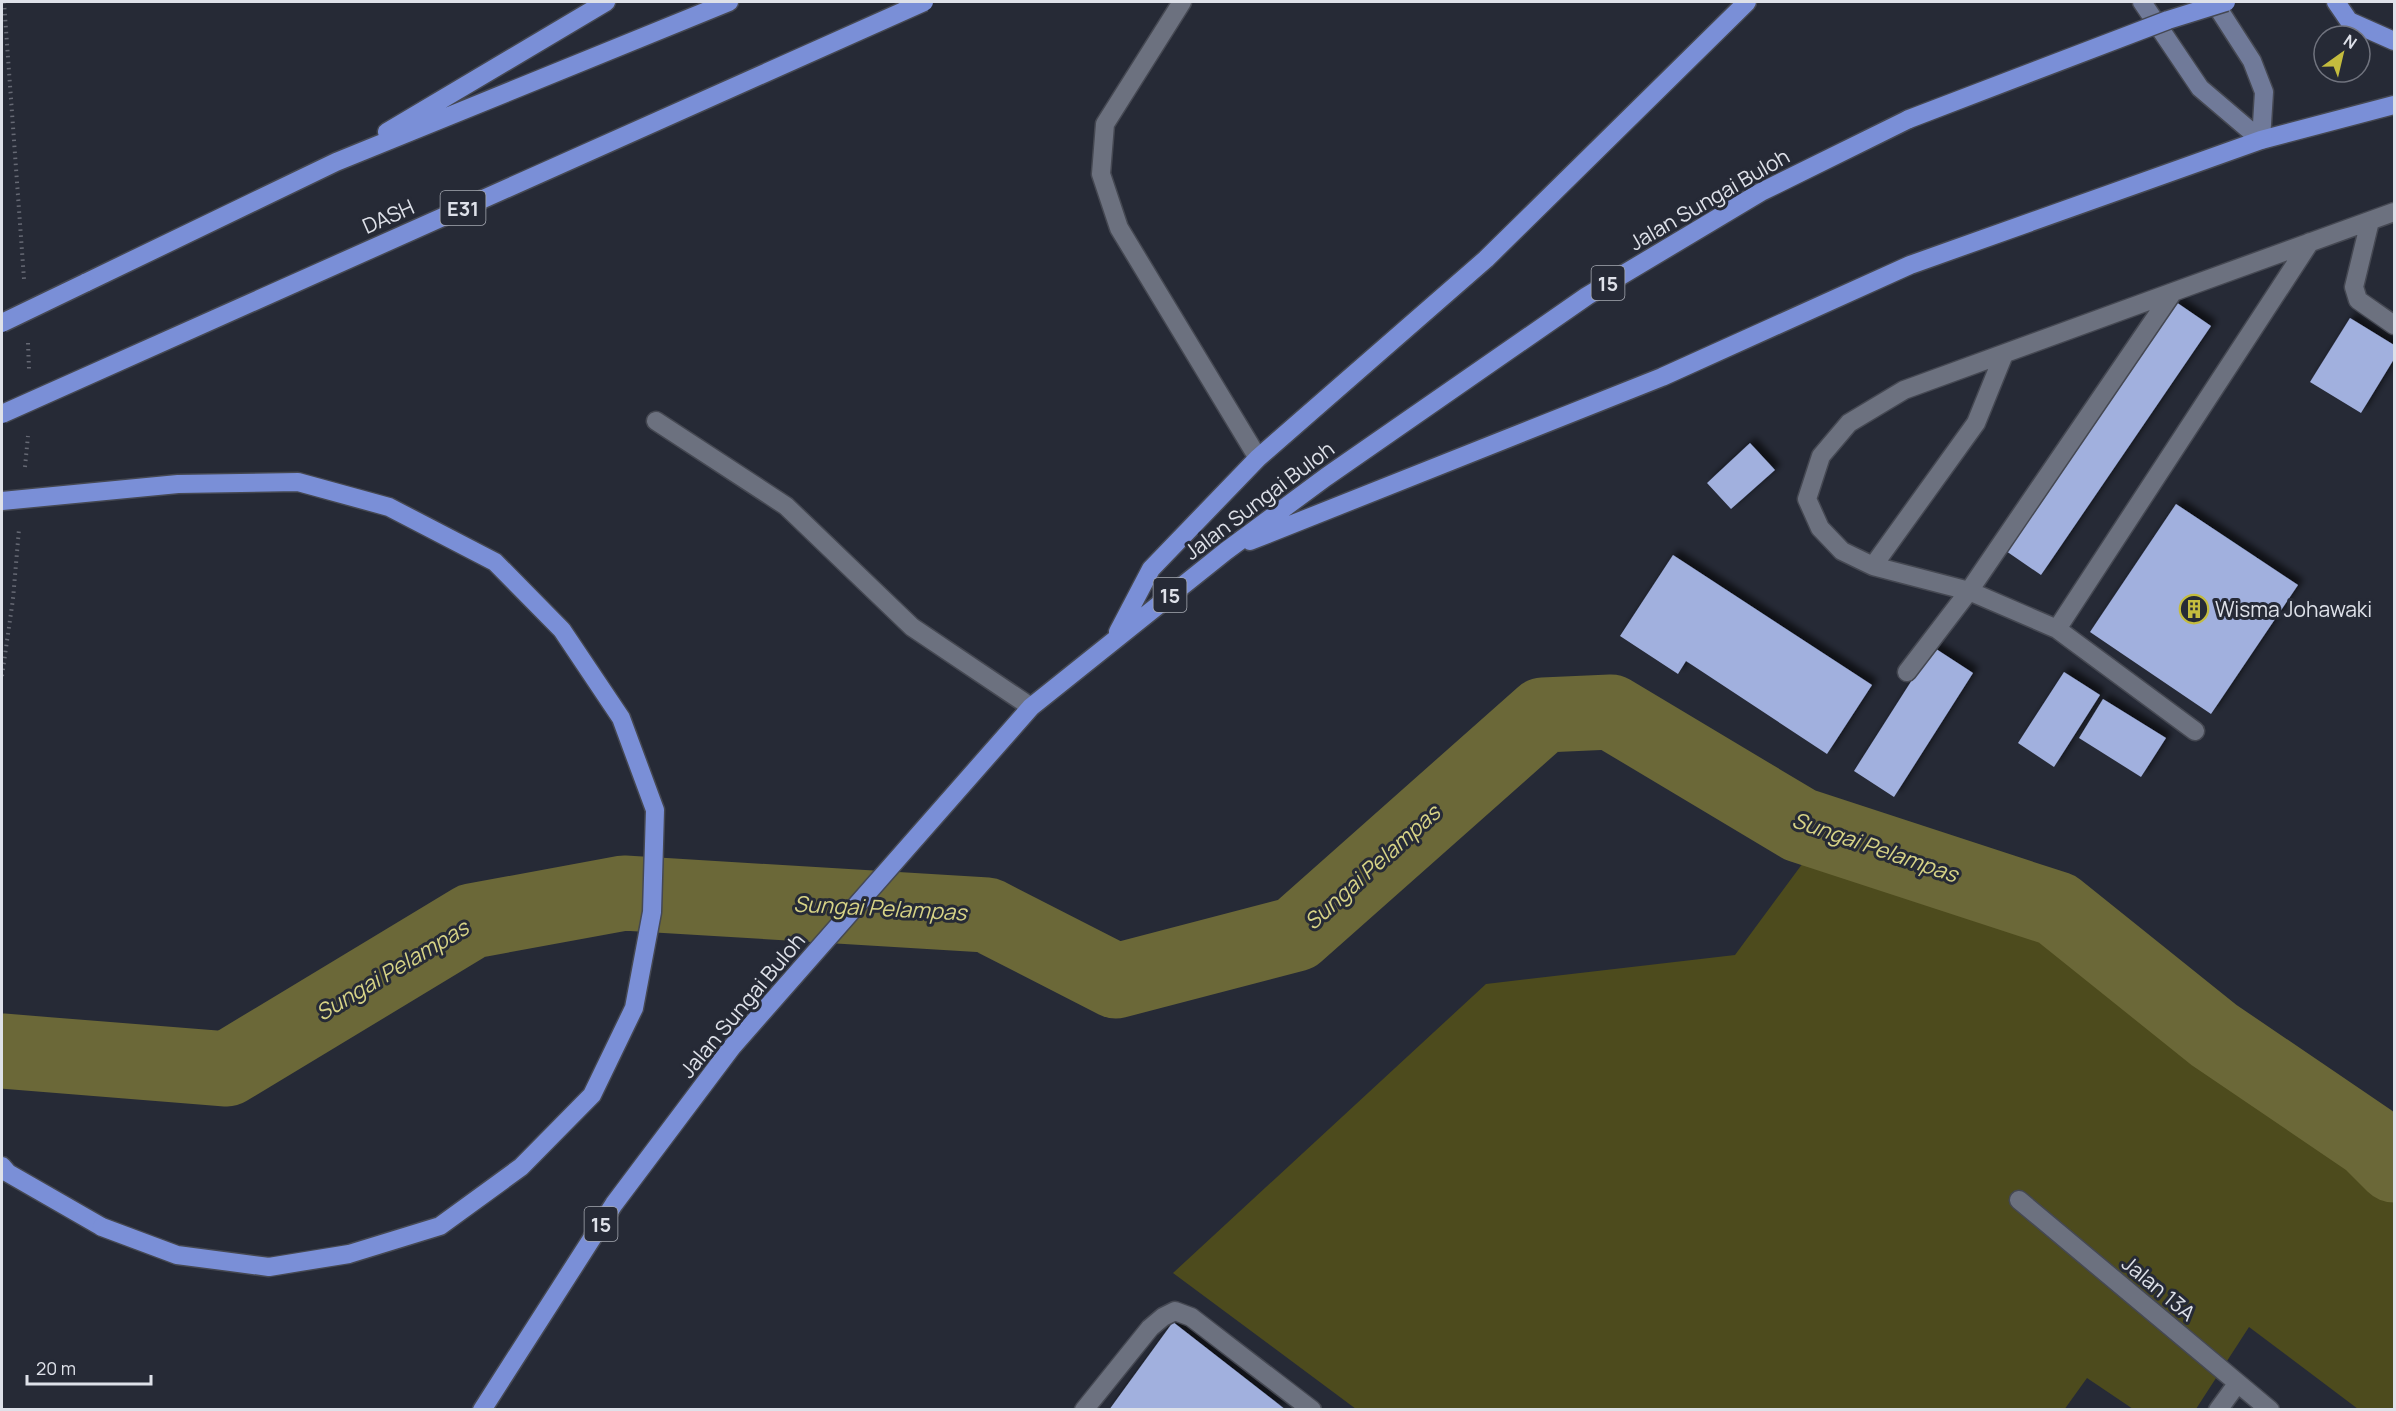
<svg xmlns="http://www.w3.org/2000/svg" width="2396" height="1411" font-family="Manrope,sans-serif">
  <defs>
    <filter id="shadow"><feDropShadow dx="5.5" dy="-5.5" stdDeviation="3" flood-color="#0009"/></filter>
  </defs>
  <rect width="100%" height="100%" fill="#262a36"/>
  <!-- green -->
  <path fill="#4d4b1d" d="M 1814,848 L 2054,936 L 2394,1186 L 2394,1409 L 2358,1409 L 2249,1327 L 2196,1409 L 2133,1409 L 2087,1378 L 2064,1410 L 1356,1409 L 1173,1273 L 1486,984 L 1735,955 Z"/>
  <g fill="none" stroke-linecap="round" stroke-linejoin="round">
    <!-- river -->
    <path stroke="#6b6838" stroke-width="75" d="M 2,1051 L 227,1069 L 472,921 L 624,893 L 987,915 L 1116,981 L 1296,934 L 1543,715 L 1611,712 L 1800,825 L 2057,909 L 2214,1035 L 2370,1141 L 2394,1165"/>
  </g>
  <!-- building -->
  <path fill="#a1b0de" filter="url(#shadow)" d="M 2176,302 L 2211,326 L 2041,575 L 2006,551 Z
    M 2350,318 L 2394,345 L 2394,359 L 2361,413 L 2310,382 Z
    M 1750,443 L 1775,470 L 1731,509 L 1707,483 Z
    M 2176,504 L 2298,585 L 2211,714 L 2090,632 Z
    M 1673,555 L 1872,685 L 1827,754 L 1686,661 L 1678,674 L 1620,636 Z
    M 1933,647 L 1973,673 L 1894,797 L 1854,771 Z
    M 2064,672 L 2100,695 L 2054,767 L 2018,743 Z
    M 2103,699 L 2166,738 L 2141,777 L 2079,738 Z
    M 1173,1322 L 1286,1410 L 1109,1410 Z"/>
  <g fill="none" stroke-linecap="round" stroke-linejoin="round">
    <!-- lane casing -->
    <g stroke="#454852" stroke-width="21">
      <path id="lane" d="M 1182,2 L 1105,124 L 1101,174 L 1119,228 L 1258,458
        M 2370,221 L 2354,287 L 2358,300 L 2394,325
        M 2173,292 L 1904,390 L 1849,423 L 1821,456 L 1807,499 L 1820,528 L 1842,551 L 1873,566 L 1969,591 L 2057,629 L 2195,731
        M 656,421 L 786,506 L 912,627 L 1031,707
        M 1873,566 L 1976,423 L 2004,354
        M 2057,629 L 2310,242
        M 1907,672 L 1969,591 L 2173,292 L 2394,212"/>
    </g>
    <!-- street casing -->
    <g stroke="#454852" stroke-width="21">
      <path id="street" d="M 2019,1200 L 2270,1410
        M 1084,1410 L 1150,1328 L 1163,1317 L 1175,1311 L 1191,1317 L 1312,1410
        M 2218,1410 L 2237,1384"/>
    </g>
    <!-- secondary casing -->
    <g stroke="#454852" stroke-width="21">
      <path id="secondary" d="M 2142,2 L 2200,88 L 2261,140
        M 2214,2 L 2252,61 L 2264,92 L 2261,140"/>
    </g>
    <!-- highway casing -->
    <g stroke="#454852" stroke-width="21">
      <path id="highway" d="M 2336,2 L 2349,21 L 2394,41
        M 387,132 L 606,2
        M 85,283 L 336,162 L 729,2
        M 1250,541 L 1662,377 L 1910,265 L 2261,140 L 2394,105
        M 1118,632 L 1151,569 L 1258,458 L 1486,259 L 1747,2
        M 2,1166 L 8,1173 L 102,1227
        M 482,1410 L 614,1204 L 732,1047 L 1031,707 L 1226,551 L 1326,477 L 1587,296 L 1761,192 L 1909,119"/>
    </g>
    <!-- path -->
    <path stroke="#666974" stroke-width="4" stroke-dasharray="1.5 4.5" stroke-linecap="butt" d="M 4,2 L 24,279
      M 28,343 L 29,369
      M 25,467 L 28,436
      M 2,676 L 13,599 L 19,529"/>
    <!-- lane -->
    <use href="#lane" stroke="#6c717f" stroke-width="18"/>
    <!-- street -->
    <use href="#street" stroke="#6c717f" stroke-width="18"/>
    <!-- secondary -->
    <use href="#secondary" stroke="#707a99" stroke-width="18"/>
    <!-- highway -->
    <use href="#highway" stroke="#7a8fd7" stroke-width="18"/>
    <!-- highway-bridge casing -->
    <g stroke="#454852" stroke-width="21" stroke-linecap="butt">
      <path id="highway-bridge" d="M 1909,119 L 2168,20 L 2226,2
        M 2,323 L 85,283
        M 2,414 L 924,2
        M 2,501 L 178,484 L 298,482 L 389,507 L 495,562 L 562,630 L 621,718 L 655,810 L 652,912 L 634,1008 L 592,1095 L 521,1167 L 440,1226 L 349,1254 L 269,1267 L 177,1255 L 102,1227"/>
    </g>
    <!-- highway-bridge -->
    <use href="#highway-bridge" stroke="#7a8fd7" stroke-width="18"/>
  </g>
  <!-- icons -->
  <defs>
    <g id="building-ring" transform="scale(1.5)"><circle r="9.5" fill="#262a36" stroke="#c4bc3e" stroke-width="1.5"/><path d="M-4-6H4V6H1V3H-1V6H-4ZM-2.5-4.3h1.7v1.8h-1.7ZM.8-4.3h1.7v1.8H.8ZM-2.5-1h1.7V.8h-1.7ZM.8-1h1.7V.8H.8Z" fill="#c4bc3e"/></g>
  </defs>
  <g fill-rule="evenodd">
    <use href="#building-ring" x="2194" y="609"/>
  </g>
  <g text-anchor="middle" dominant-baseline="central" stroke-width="6" stroke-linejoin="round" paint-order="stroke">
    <!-- shield labels -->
    <g fill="#262a36" stroke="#a7aab3" stroke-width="1.5">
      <rect x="440.5" y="191" width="45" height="34" rx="4.5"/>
      <rect x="1591.5" y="266" width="33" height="34" rx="4.5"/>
      <rect x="1153.5" y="578" width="33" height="34" rx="4.5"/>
      <rect x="584.5" y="1207" width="33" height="34" rx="4.5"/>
    </g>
    <g font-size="20" font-weight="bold" fill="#dee1e9">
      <text x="463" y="208">E31</text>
      <text x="1608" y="283">15</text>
      <text x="1170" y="595">15</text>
      <text x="601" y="1224">15</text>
    </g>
    <!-- street labels -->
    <g font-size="21" fill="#dee1e9" stroke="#262a36">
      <text transform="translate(1709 199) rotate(-30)">Jalan Sungai Buloh</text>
      <text transform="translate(388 216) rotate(-24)">DASH</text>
      <text transform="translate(1259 500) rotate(-37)">Jalan Sungai Buloh</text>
      <text transform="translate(742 1005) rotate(-50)">Jalan Sungai Buloh</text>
      <text transform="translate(2159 1288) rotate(40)">Jalan 13A</text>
    </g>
    <!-- poi labels -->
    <g font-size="21" fill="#dee1e9" stroke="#262a36" text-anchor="start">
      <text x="2215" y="609">Wisma Johawaki</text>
    </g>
    <!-- water labels -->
    <g font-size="22" font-style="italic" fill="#d7d386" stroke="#262a36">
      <text transform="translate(1875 847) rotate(19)">Sungai Pelampas</text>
      <text transform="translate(1372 867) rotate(-42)">Sungai Pelampas</text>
      <text transform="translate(880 908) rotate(3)">Sungai Pelampas</text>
      <text transform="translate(392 970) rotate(-31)">Sungai Pelampas</text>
    </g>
  </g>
  <!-- border -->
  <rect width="2396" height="1411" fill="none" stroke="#dee1e9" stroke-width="6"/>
  <!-- north arrow -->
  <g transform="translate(2342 54) rotate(34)"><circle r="28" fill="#262a36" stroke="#70737e" stroke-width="1.5"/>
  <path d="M0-4.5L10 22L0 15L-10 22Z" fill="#c4bc3e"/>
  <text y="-9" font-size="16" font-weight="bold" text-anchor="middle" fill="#dee1e9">N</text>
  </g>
  <!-- scale -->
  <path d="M27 1375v9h124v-9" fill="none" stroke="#dee1e9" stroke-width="3"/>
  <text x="36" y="1375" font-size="18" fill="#dee1e9" stroke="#262a36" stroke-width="4.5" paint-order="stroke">20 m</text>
</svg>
